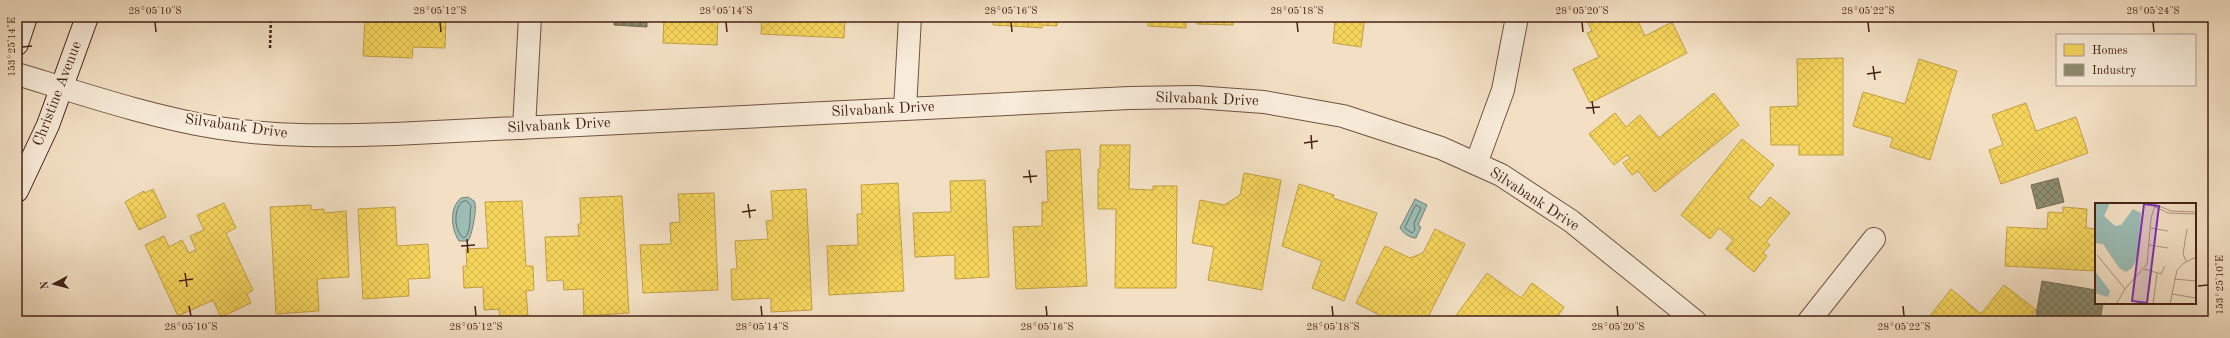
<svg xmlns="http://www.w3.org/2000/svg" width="2230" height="338" font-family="'Old Standard TT',serif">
  <defs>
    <pattern id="homes-cross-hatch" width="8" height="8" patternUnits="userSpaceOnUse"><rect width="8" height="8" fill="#f6d55c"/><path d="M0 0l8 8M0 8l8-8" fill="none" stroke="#d4b74f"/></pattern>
    <pattern id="industry-cross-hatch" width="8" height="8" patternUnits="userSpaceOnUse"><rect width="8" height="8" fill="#8c8c6e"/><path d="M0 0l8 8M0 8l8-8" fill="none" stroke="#747259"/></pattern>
  </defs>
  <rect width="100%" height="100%" fill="#f3e0c4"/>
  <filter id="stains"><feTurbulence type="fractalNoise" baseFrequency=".005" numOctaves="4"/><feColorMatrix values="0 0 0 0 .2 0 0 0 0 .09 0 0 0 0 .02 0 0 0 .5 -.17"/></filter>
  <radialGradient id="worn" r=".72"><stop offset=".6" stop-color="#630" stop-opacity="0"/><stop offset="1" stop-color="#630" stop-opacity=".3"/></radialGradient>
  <!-- water -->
  <path fill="#9bbdb5" stroke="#797f75" d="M 468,197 C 469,198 473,200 474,201 C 478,205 472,236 468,241 L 459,241 C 451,229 449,208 461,198 Z
    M 1415,199 L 1427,205 L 1418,225 L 1421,227 L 1416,238 C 1410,238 1403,233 1400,228 Z"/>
  <!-- homes -->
  <path fill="url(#homes-cross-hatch)" stroke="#c19f46" d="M 365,17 L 446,17 L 445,48 L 413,47 L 412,58 L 363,56 Z
    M 664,17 L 718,17 L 717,45 L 663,43 Z
    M 762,17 L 845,17 L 844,38 L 761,34 Z
    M 994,17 L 1029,17 L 1028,27 L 993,25 Z
    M 1029,17 L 1057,17 L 1057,26 L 1042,25 L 1042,28 L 1028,27 Z
    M 1112,17 L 1186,17 L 1186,28 L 1148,26 L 1148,21 L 1112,19 Z
    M 1197,17 L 1233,17 L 1233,25 L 1197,24 Z
    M 1320,17 L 1365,17 L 1361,47 L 1333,43 L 1335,22 L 1323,21 Z
    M 1415,17 L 1433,17 L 1432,19 Z
    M 1599,17 L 1636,17 L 1645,36 L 1672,22 L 1687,53 L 1590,103 L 1573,69 L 1599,57 L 1587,33 L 1592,31 L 1588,23 Z
    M 1843,58 L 1843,155 L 1799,155 L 1799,145 L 1771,145 L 1770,107 L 1798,106 L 1797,59 Z
    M 1919,59 L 1957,71 L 1930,160 L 1890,147 L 1893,138 L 1853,126 L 1863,92 L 1905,104 Z
    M 1714,93 L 1739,125 L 1655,192 L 1638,171 L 1632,175 L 1623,163 L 1630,158 L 1627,155 L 1614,165 L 1589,134 L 1615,113 L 1626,127 L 1640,115 L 1659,138 Z
    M 2026,103 L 2036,131 L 2076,117 L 2088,153 L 2001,184 L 1989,150 L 2003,145 L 1992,115 Z
    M 1742,139 L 1774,165 L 1748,198 L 1761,208 L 1770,197 L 1790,213 L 1766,242 L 1770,245 L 1763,253 L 1767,256 L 1754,272 L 1726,249 L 1733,240 L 1719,228 L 1710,239 L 1681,215 Z
    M 1100,145 L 1130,145 L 1129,189 L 1153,190 L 1153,186 L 1177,186 L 1176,288 L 1115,288 L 1116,209 L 1098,209 L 1098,169 L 1100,169 Z
    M 1080,149 L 1087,286 L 1016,289 L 1013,227 L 1042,226 L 1042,202 L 1048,202 L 1046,151 Z
    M 1244,173 L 1281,180 L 1262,290 L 1208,280 L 1214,247 L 1192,243 L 1200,200 L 1224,205 L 1240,195 Z
    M 985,180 L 989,277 L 955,279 L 955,255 L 915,257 L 913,213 L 951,212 L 950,181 Z
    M 898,183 L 904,291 L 829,295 L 827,246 L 858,245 L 857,214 L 862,214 L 861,185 Z
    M 1299,184 L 1334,195 L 1333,198 L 1377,213 L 1344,301 L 1312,288 L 1322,261 L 1282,246 Z
    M 153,189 L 166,217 L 139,230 L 125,202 L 144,191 L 145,193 Z
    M 806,189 L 812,310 L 771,312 L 771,298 L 732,300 L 731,269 L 737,269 L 735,241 L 768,239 L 766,221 L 773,220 L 771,191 Z
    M 714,193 L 718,290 L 643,293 L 640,245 L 671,244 L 670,223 L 680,222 L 678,194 Z
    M 622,196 L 629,313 L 584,316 L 583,289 L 564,290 L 563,280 L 547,281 L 545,237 L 579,236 L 578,224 L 581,224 L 580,198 Z
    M 522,201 L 526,266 L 533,266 L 534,290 L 526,291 L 528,317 L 500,318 L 499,309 L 484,310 L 483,287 L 464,288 L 463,266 L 467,266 L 466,249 L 488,248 L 485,202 Z
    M 224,203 L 236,228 L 226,233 L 253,290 L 247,294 L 251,303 L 221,317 L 213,300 L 178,316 L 145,245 L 164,236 L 169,247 L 182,240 L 189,253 L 196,250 L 190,236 L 204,230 L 197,215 Z
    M 311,205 L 311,210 L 324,209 L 324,213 L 346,211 L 349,277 L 317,279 L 319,311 L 276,314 L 270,207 Z
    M 395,207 L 397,246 L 428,244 L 430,278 L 408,279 L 409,296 L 363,299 L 358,209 Z
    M 2063,207 L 2087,209 L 2086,228 L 2096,229 L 2096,271 L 2005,266 L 2007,227 L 2047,229 L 2048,212 L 2063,213 Z
    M 1435,229 L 1465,244 L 1426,321 L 1391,321 L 1356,303 L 1385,246 L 1410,258 L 1423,253 Z
    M 1487,273 L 1521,298 L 1532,283 L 1564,307 L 1554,321 L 1452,321 Z
    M 2004,285 L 2036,310 L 2028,321 L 1936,321 L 1930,316 L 1951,289 L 1981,314 Z"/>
  <!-- industry -->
  <path fill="url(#industry-cross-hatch)" stroke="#776c53" d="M 614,17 L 647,17 L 647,27 L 614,25 Z
    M 2058,178 L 2064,202 L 2037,209 L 2031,185 Z
    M 2042,281 L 2096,290 L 2096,303 L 2103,303 L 2100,321 L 2070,321 L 2036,315 Z"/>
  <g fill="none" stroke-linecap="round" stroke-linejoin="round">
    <!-- shore -->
    <path stroke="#707064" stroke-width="1" d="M 467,201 L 471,206 C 469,215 472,233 464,238 C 454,232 453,209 462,202 Z
      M 1416,205 L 1421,208 L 1414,223 L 1415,230 L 1412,233 L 1405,228 Z"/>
    <!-- minor casing -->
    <g stroke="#715240" stroke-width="24">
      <path id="minor" d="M 17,74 C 83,94 151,117 219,128 C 278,137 336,136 395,134 L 1129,98 L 1195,97 L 1264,102 L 1343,116 L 1441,148 L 1501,175 L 1571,221 L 1695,321
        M 905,109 L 910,17
        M 524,128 L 530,17
        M 1476,164 L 1503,90 L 1517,17
        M 1809,321 L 1874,239"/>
    </g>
    <!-- secondary casing -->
    <g stroke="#462214" stroke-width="24">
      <path id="secondary" d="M 17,44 L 26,17
        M 17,191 L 48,125 L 87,17"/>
    </g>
    <!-- path -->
    <path stroke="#462214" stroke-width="2.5" stroke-dasharray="3 2" stroke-linecap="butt" d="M 270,48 L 271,17"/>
    <!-- minor -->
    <use href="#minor" stroke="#f7ebd9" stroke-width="22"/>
    <!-- secondary -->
    <use href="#secondary" stroke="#f7ebd9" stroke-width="22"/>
  </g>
  <!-- ticks -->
  <path fill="none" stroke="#462214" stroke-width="1.5" d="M 155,22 L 156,32M 440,22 L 441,32M 726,22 L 727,32M 1011,22 L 1012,32M 1297,22 L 1298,32M 1582,22 L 1583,32M 1868,22 L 1869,32M 2153,22 L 2154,32M 22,47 L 32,46M 1873,66 L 1875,80M 1867,74 L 1881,72M 1592,101 L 1594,114M 1586,108 L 1600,107M 1311,135 L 1312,149M 1304,143 L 1318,141M 1029,170 L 1031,183M 1023,177 L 1037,176M 748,204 L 750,218M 742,212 L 756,210M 467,239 L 468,253M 461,246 L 475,245M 185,273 L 187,287M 179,281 L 193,279M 2198,286 L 2208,285M 189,306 L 191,316M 475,306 L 476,316M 761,306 L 762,316M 1046,306 L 1047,316M 1332,306 L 1333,316M 1617,306 L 1618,316M 1903,306 L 1904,316"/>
  <g text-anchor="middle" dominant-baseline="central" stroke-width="4" stroke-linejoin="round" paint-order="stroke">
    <!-- street labels -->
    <g font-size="15" fill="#462214" stroke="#f7ebd9">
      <text transform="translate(58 94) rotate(-69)">Christine Avenue</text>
      <text transform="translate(1207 100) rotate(2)">Silvabank Drive</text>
      <text transform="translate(883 110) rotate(-3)">Silvabank Drive</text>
      <text transform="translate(559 126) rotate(-3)">Silvabank Drive</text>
      <text transform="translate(236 127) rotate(8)">Silvabank Drive</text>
      <text transform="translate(1534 200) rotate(33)">Silvabank Drive</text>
    </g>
  </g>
  <!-- overview -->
  <g transform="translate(2095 203)">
    <rect width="101" height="101" fill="#f3e0c4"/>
    <path d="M 0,0 L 15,0 L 9,13 L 20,23 L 26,22 L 38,6 L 46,10 L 43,53 L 37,65 L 31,69 L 24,65 L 8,41 L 0,40 ZM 0,68 L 15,88 L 13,94 L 0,90 Z" fill="#9bbdb5"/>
    <path fill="none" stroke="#ae947e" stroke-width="1" d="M 52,0 L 73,10 L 101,11M 57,0 L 76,8 L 101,9M 56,25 L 73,28M 54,42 L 73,45M 2,52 L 30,86M 91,58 L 88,51 L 92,26M 49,66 L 66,71 L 70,63M 79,76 L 101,78M 77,91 L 101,95M 21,101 L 30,86 L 52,61 L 56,15 L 60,3M 58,101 L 62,71M 75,101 L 82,67 L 89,60 L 101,54"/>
    <path fill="#7b2cbf" fill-opacity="0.15" stroke="#7b2cbf" stroke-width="2" d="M 49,1 L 64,3 L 52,100 L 37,98 Z"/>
    <rect width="101" height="101" fill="none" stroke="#462214" stroke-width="2"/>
  </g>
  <!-- margin -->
  <rect width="2230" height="338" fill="none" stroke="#f3e0c4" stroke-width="44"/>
  <!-- legend -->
  <rect x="2056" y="34" width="140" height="52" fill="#f7ebd9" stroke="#b09b8a"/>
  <rect x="2064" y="44" width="20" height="12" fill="#f6d55c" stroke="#b09b8a"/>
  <text x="2092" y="54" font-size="12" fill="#462214">Homes</text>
  <rect x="2064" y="64" width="20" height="12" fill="#8c8c6e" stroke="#b09b8a"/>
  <text x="2092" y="74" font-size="12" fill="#462214">Industry</text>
  <!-- north arrow -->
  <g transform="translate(54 284) rotate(263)" stroke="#f7ebd9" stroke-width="3" paint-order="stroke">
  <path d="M0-3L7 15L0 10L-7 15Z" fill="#462214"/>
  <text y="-6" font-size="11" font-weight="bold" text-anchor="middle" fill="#462214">N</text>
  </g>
  <rect x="22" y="22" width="2186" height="294" fill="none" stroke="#462214" stroke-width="1.5"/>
  <g font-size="10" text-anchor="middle" fill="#462214">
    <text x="155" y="14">28°05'10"S</text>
    <text x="440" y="14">28°05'12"S</text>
    <text x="726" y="14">28°05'14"S</text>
    <text x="1011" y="14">28°05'16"S</text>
    <text x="1297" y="14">28°05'18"S</text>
    <text x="1582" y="14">28°05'20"S</text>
    <text x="1868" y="14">28°05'22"S</text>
    <text x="2153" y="14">28°05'24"S</text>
    <text transform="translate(11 47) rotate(-90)" y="4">153°25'14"E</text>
    <text transform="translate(2219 285) rotate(-90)" y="4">153°25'10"E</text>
    <text x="191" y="330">28°05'10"S</text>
    <text x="476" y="330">28°05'12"S</text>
    <text x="762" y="330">28°05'14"S</text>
    <text x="1047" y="330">28°05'16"S</text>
    <text x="1333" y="330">28°05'18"S</text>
    <text x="1618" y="330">28°05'20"S</text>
    <text x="1904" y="330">28°05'22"S</text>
  </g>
  <rect width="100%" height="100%" filter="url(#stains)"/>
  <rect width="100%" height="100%" fill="url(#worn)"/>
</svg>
